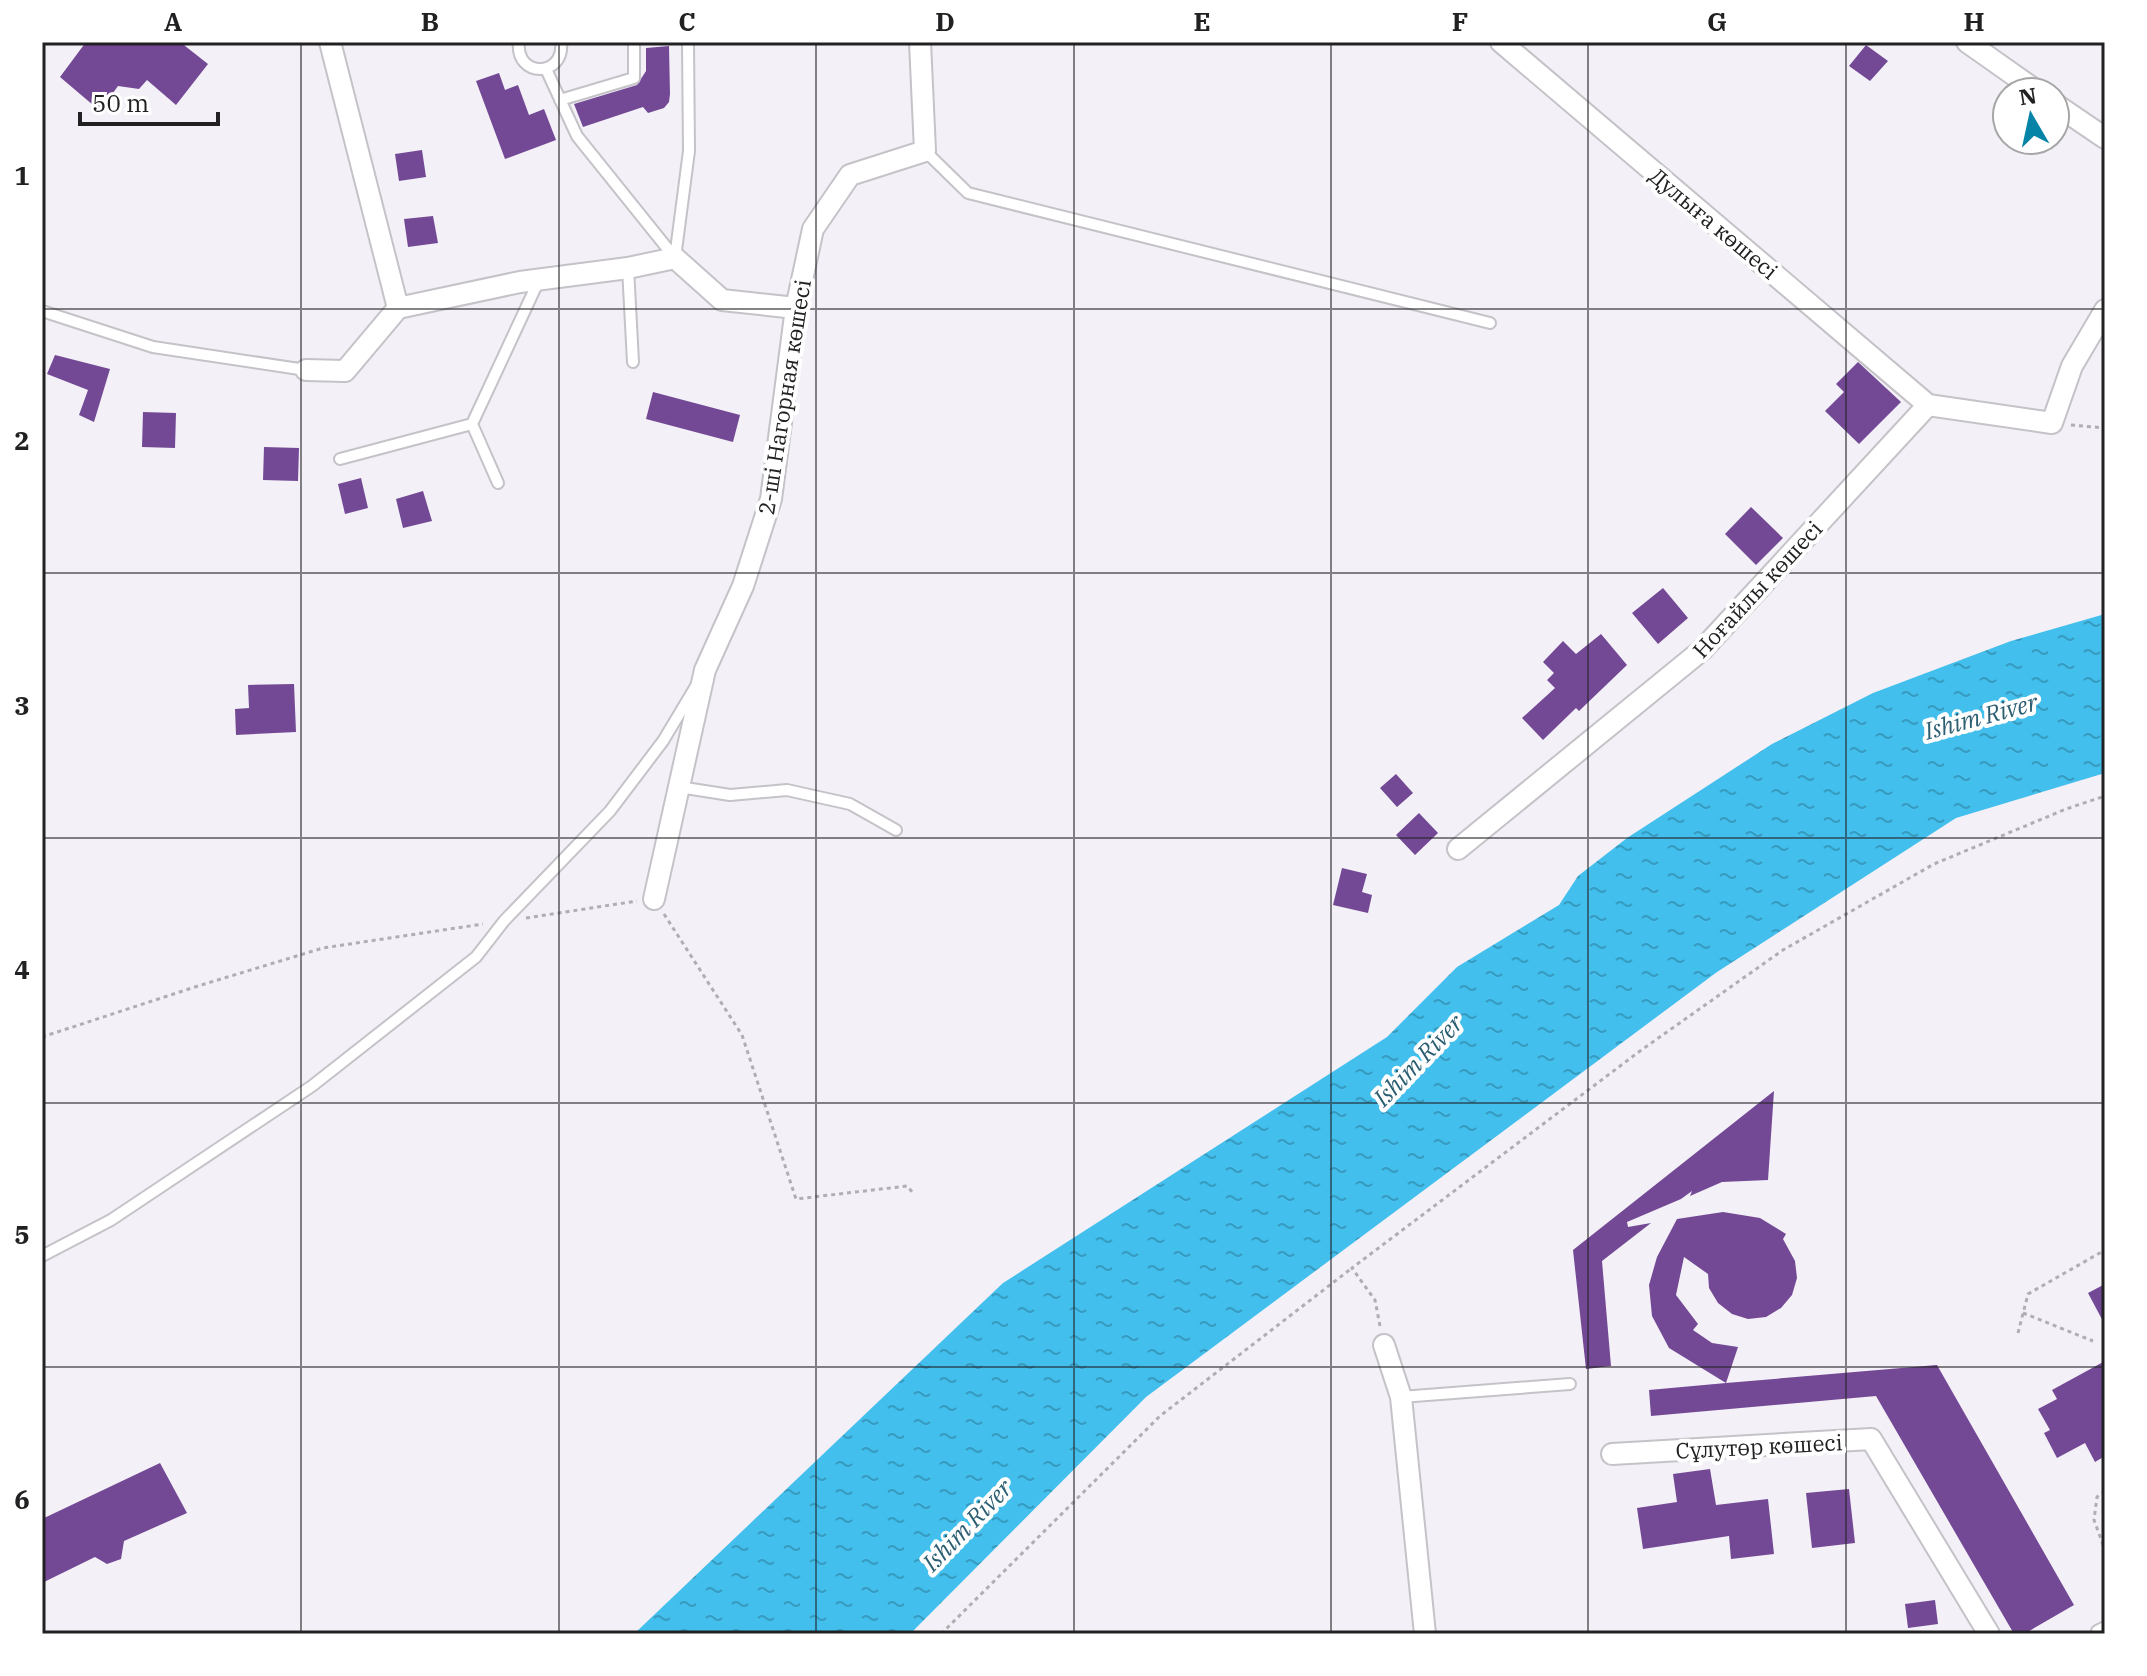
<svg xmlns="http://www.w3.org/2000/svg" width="2147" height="1676" font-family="'IBM Plex Serif',serif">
  <defs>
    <pattern id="water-ripples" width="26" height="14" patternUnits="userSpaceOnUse" patternTransform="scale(2)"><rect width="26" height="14" fill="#42bfed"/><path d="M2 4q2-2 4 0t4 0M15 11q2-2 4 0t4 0" fill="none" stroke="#379bc0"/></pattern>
  </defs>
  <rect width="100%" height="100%" fill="#f3f0f7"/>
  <!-- water -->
  <path fill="url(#water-ripples)" d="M 2105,614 L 2105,773 L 1956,818 L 1717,972 L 1146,1397 L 910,1634 L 634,1634 L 1003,1283 L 1387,1037 L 1457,967 L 1559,905 L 1578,876 L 1627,838 L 1772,744 L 1873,693 L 2011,641 Z"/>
  <!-- building -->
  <path fill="#734995" d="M 86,42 L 180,42 L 208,64 L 176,105 L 147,80 L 139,89 L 118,86 L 100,111 L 60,77 Z
    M 1866,45 L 1888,61 L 1870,81 L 1849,66 Z
    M 669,46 L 670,94 L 669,102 L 664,108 L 648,113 L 643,107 L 583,127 L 574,104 L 637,85 L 646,71 L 646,48 Z
    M 499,73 L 505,90 L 518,85 L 529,115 L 544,109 L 556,140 L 505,159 L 476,81 Z
    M 422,150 L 426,177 L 399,181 L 395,154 Z
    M 433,216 L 438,243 L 408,247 L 404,219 Z
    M 55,355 L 110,369 L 94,422 L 79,415 L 88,390 L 47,374 Z
    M 1858,362 L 1901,402 L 1859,444 L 1825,411 L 1844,392 L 1836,384 Z
    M 653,392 L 740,415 L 733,442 L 646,419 Z
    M 143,412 L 176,413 L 175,448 L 142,447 Z
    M 264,447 L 299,448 L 298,481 L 263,480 Z
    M 361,478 L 368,508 L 345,514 L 338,484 Z
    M 423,491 L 432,521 L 403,528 L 396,499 Z
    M 1751,507 L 1783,538 L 1756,565 L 1725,534 Z
    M 1663,588 L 1688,618 L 1658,644 L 1632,613 Z
    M 1601,634 L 1627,665 L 1579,711 L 1576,708 L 1543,740 L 1522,718 L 1555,688 L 1547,680 L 1554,673 L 1543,662 L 1563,641 L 1576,654 Z
    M 294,684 L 296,732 L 236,735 L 235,709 L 249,708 L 248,685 Z
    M 1396,774 L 1413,793 L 1397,807 L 1380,788 Z
    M 1419,813 L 1438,833 L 1415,855 L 1396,835 Z
    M 1342,868 L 1367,874 L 1362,892 L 1372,895 L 1368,913 L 1333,905 Z
    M 1774,1091 L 1768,1180 L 1722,1182 L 1690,1196 L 1692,1191 L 1681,1199 L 1627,1222 L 1628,1227 L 1651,1223 L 1602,1261 L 1611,1366 L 1586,1369 L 1573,1250 Z
    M 1723,1212 L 1760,1218 L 1786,1234 L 1783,1239 L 1795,1261 L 1797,1278 L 1792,1295 L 1781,1308 L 1766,1317 L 1748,1319 L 1732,1314 L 1718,1303 L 1709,1288 L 1708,1274 L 1684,1257 L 1676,1295 L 1698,1324 L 1693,1330 L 1712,1343 L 1738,1347 L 1726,1383 L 1937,1365 L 2074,1605 L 2024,1634 L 2014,1634 L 1876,1396 L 1651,1416 L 1649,1390 L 1726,1383 L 1669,1348 L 1652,1316 L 1649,1285 L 1657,1257 L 1677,1219 Z
    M 2105,1284 L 2105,1325 L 2088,1293 Z
    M 2105,1361 L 2105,1456 L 2095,1462 L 2085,1443 L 2057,1458 L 2044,1433 L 2050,1430 L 2038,1409 L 2057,1399 L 2052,1390 Z
    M 160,1463 L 187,1513 L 124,1541 L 121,1559 L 107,1564 L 95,1557 L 42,1583 L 42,1519 Z
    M 1710,1469 L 1716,1505 L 1768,1499 L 1774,1554 L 1731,1559 L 1729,1536 L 1643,1549 L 1637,1508 L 1677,1502 L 1673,1474 Z
    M 1849,1489 L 1855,1543 L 1812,1548 L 1806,1493 Z
    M 1935,1600 L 1938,1624 L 1908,1628 L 1905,1604 Z"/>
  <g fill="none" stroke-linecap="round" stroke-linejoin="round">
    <!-- service casing -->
    <g stroke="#c5c2c8" stroke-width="14">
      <path id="service" d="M 519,42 C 515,78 565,78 561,42
        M 546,69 L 577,136 L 675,258 L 689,151 L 688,42
        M 560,100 L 634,78 L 634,42
        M 925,151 L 968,193 L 1490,323
        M 628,268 L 633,362
        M 42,311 L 153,347 L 306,370
        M 340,459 L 472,424
        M 498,483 L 472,424 L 539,280
        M 679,787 L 730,795 L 787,790 L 850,804 L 896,830
        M 42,1256 L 111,1220 L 312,1086 L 476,957 L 504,921 L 610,811 L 663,741 L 696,686
        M 1401,1397 L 1570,1384
        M 2097,1631 L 2105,1627"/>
    </g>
    <!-- minor casing -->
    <g stroke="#c5c2c8" stroke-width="24">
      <path id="minor" d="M 330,42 L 398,308
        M 1501,42 L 1928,405
        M 1967,42 L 2038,92
        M 2055,104 L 2105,138
        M 306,370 L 345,371 L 398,308 L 520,282 L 628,268 L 675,258 L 722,300 L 796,308
        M 1928,405 L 2052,423 L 2072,366 L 2105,310
        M 1458,849 L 1702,650 L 1928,405
        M 654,899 L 705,670 L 743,586 L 771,499 L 796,308 L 813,229 L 850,175 L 925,151 L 920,42
        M 1384,1345 L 1401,1397 L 1425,1634
        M 1612,1454 L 1871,1439 L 1989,1634"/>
    </g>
    <!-- path -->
    <path stroke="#b0aeb3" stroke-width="3" stroke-dasharray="4 4" stroke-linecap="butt" d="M 2071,425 L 2105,428
      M 664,914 L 742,1035 L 796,1199 L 907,1186 L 914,1194
      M 526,918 L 637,901
      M 42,1037 L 198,986 L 323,948 L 483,924
      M 2023,1313 L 2093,1341
      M 1380,1326 L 1375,1300 L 1352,1268 L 1640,1051 L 1783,950 L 1934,864 L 2066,809 L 2105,796
      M 2018,1333 L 2028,1294 L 2105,1250
      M 2105,1491 L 2097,1497 L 2094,1520 L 2105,1550
      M 941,1634 L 1160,1416 L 1352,1268"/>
    <!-- service -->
    <use href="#service" stroke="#fff" stroke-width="10"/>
    <!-- minor -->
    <use href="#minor" stroke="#fff" stroke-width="20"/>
  </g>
  <!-- grid -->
  <path fill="none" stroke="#212022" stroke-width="2" stroke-opacity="0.55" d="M 301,42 L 301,1634M 559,42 L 559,1634M 816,42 L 816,1634M 1074,42 L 1074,1634M 1331,42 L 1331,1634M 1588,42 L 1588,1634M 1846,42 L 1846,1634M 42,309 L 2105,309M 42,573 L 2105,573M 42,838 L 2105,838M 42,1103 L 2105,1103M 42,1367 L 2105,1367"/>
  <g text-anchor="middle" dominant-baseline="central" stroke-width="8" stroke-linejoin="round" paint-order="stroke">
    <!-- street labels -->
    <g font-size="22" fill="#212022" stroke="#fff">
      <text transform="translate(1714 223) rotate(40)">Дулыға көшесі</text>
      <text transform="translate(784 397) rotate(-81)">2-ші Нагорная көшесі</text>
      <text transform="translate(1757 589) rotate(-47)">Ноғайлы көшесі</text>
      <text transform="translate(1759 1446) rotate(-3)">Сұлутөр көшесі</text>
    </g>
    <!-- water labels -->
    <g font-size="24" font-style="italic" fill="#2c5e72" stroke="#fff">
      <text transform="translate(1981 716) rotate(-15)">Ishim River</text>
      <text transform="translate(1418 1060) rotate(-46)">Ishim River</text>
      <text transform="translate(967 1525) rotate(-46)">Ishim River</text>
    </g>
  </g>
  <!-- border -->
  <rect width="2147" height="1676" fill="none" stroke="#ffffff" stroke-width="88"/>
  <!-- north arrow -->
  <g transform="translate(2031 116) rotate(351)"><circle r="38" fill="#ffffff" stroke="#a6a6a7" stroke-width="2"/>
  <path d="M0-6L14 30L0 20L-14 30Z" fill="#0684a8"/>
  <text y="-12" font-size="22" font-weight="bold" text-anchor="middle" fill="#212022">N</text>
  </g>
  <!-- scale -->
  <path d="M80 112v12h138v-12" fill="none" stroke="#212022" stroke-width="4"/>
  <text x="92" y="112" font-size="24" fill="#212022" stroke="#ffffff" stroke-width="6" paint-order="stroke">50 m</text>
  <rect x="44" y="44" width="2059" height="1588" fill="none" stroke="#212022" stroke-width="3"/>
  <g font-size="26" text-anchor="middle" font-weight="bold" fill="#212022">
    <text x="173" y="31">A</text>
    <text x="430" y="31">B</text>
    <text x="687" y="31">C</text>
    <text x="945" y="31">D</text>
    <text x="1202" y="31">E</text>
    <text x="1460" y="31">F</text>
    <text x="1717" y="31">G</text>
    <text x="1974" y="31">H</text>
    <text x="22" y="185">1</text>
    <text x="22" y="450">2</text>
    <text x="22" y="715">3</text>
    <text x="22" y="979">4</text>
    <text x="22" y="1244">5</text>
    <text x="22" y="1509">6</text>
  </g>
</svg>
